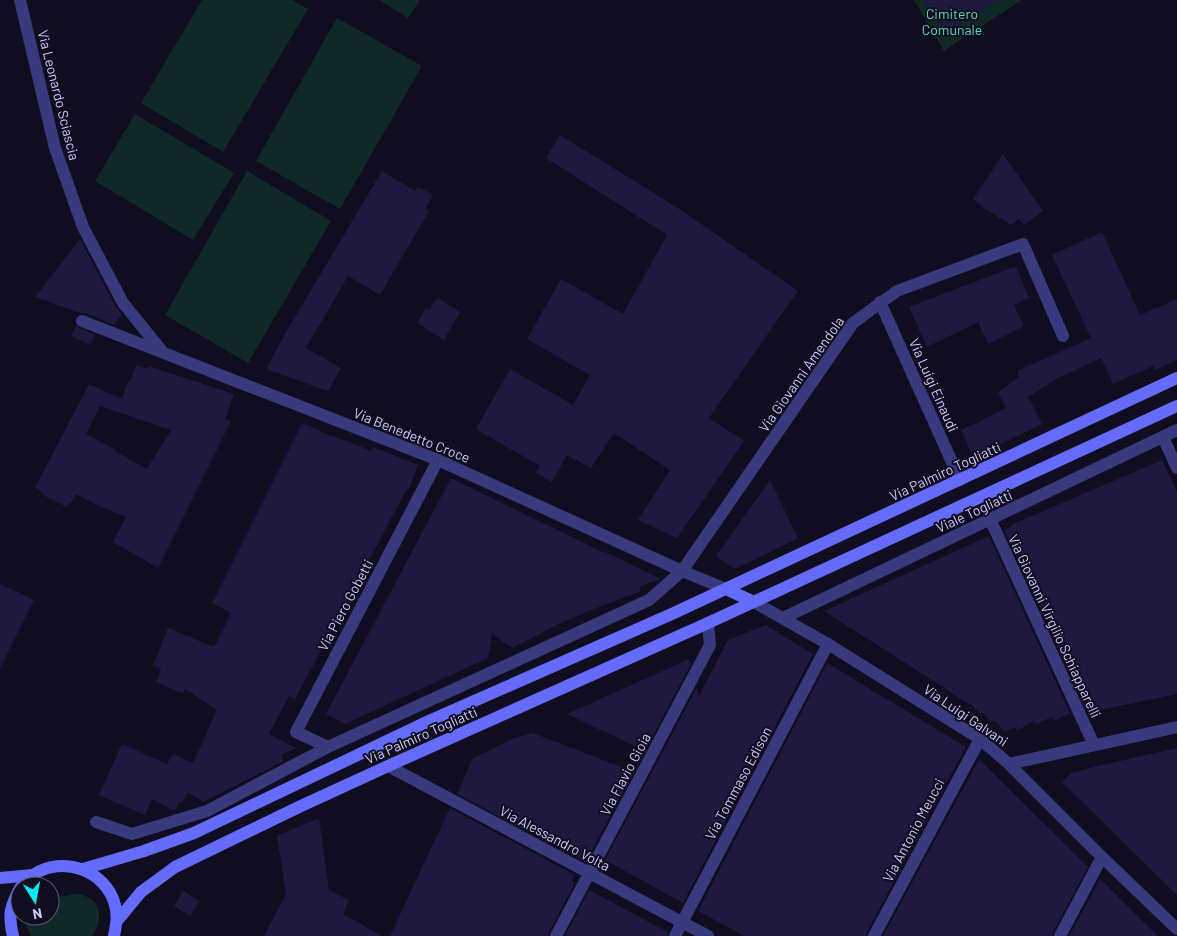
<svg xmlns="http://www.w3.org/2000/svg" width="1177" height="936" font-family="Barlow,sans-serif">
  <rect width="100%" height="100%" fill="#0f0d1f"/>
  <!-- green -->
  <path fill="#102926" d="M 202,0 L 292,0 L 308,9 L 223,152 L 141,103 Z
    M 379,0 L 420,0 L 408,18 Z
    M 914,0 L 1022,0 L 944,51 Z
    M 337,18 L 422,66 L 340,209 L 256,161 Z
    M 135,114 L 234,173 L 193,240 L 95,181 Z
    M 247,171 L 331,221 L 248,363 L 165,315 Z
    M 77,894 C 101,897 104,917 93,935 L 91,936 L 31,936 L 25,924 L 26,916 L 50,916 L 50,898 Z"/>
  <!-- building -->
  <path fill="#1f1940" fill-rule="evenodd" d="M 923,0 L 999,0 L 945,34 Z
    M 560,135 L 681,210 L 798,291 L 709,418 L 744,441 L 677,538 L 638,520 L 670,470 L 614,433 L 591,468 L 567,455 L 552,482 L 536,473 L 540,466 L 476,429 L 510,369 L 573,405 L 590,375 L 527,339 L 561,279 L 623,314 L 667,235 L 546,158 Z
    M 1003,154 L 1043,211 L 1024,225 L 1019,219 L 1011,225 L 984,208 L 973,199 Z
    M 382,171 L 415,191 L 418,187 L 433,195 L 425,209 L 429,211 L 380,295 L 348,276 L 306,348 L 341,368 L 328,391 L 266,369 L 286,332 Z
    M 1102,232 L 1140,315 L 1177,299 L 1177,360 L 1155,370 L 1153,366 L 1113,384 L 1101,358 L 1056,379 L 1028,397 L 1042,424 L 973,457 L 961,430 L 984,420 L 983,419 L 1006,408 L 998,392 L 1019,377 L 1017,371 L 1091,338 L 1052,255 Z
    M 80,239 L 116,307 L 122,314 L 114,325 L 85,313 L 80,313 L 35,297 Z
    M 1016,266 L 1029,298 L 1014,305 L 1024,326 L 988,344 L 978,322 L 927,347 L 909,307 Z
    M 437,298 L 460,312 L 444,340 L 417,323 L 426,308 L 429,311 Z
    M 76,326 L 95,335 L 90,345 L 71,336 Z
    M 136,365 L 147,369 L 148,366 L 234,394 L 225,419 L 231,421 L 158,568 L 113,542 L 126,517 L 97,505 L 76,494 L 71,503 L 70,502 L 67,507 L 41,494 L 42,492 L 35,488 L 89,384 L 122,399 L 128,381 L 130,382 ZM 100,406 L 171,430 L 147,469 L 115,451 L 116,450 L 86,434 Z
    M 302,423 L 341,440 L 342,439 L 371,451 L 373,447 L 418,465 L 409,489 L 407,489 L 295,699 L 289,696 L 269,734 L 296,748 L 281,755 L 284,761 L 203,802 L 188,792 L 182,803 L 180,802 L 174,811 L 152,799 L 145,815 L 99,795 L 122,744 L 167,764 L 173,754 L 193,763 L 217,710 L 185,689 L 183,694 L 156,682 L 161,668 L 153,665 L 168,628 L 214,647 L 231,613 L 212,603 Z
    M 1162,460 L 1177,491 L 1177,694 L 1096,711 L 1091,699 L 1084,704 L 1004,530 L 1012,526 L 1011,525 Z
    M 451,478 L 602,552 L 603,551 L 661,579 L 641,586 L 639,592 L 594,609 L 563,622 L 512,648 L 492,634 L 488,658 L 345,724 L 326,714 Z
    M 770,480 L 798,538 L 735,569 L 716,556 Z
    M 989,536 L 1070,713 L 1054,721 L 1052,717 L 1036,724 L 1034,721 L 1018,730 L 1016,727 L 1004,732 L 996,721 L 991,722 L 982,712 L 979,713 L 970,703 L 968,704 L 943,687 L 824,611 Z
    M 0,584 L 34,600 L 0,669 Z
    M 766,625 L 813,654 L 683,903 L 605,860 L 697,687 L 699,696 L 728,640 Z
    M 689,659 L 691,664 L 635,770 L 643,750 L 567,714 Z
    M 827,663 L 966,747 L 867,932 L 866,936 L 744,936 L 698,911 Z
    M 533,733 L 634,772 L 591,852 L 588,851 L 582,860 L 457,794 L 473,758 L 514,738 Z
    M 1177,748 L 1177,895 L 1062,782 L 1071,773 L 1089,768 Z
    M 979,759 L 1088,867 L 1053,932 L 1052,936 L 883,936 Z
    M 450,808 L 575,875 L 572,881 L 575,883 L 549,932 L 548,936 L 390,936 Z
    M 319,818 L 329,890 L 349,900 L 343,914 L 382,936 L 264,936 L 286,894 L 277,836 Z
    M 1100,879 L 1158,936 L 1069,936 Z
    M 589,890 L 668,932 L 667,936 L 565,936 Z
    M 183,891 L 200,901 L 190,916 L 174,906 Z"/>
  <g fill="none" stroke-linecap="round" stroke-linejoin="round">
    <!-- street -->
    <path stroke="#393a7d" stroke-width="12" d="M 20,0 L 55,148 L 83,227 L 123,303 L 162,351
      M 880,302 L 960,480
      M 82,321 L 438,460 L 682,571 L 726,589
      M 1163,437 L 1177,468
      M 990,519 L 1094,745
      M 754,602 L 828,644 L 980,739 L 1009,764 L 1102,857 L 1177,929
      M 783,618 L 1177,430
      M 328,747 L 296,732 L 438,460
      M 1009,764 L 1177,727
      M 388,766 L 708,936
      M 96,822 L 132,834 L 207,811 L 328,747 L 649,600 L 682,571 L 853,323 L 897,291 L 1023,244 L 1063,336
      M 556,936 L 710,645 L 708,623
      M 675,936 L 828,644
      M 874,936 L 980,739
      M 1060,936 L 1102,857"/>
    <!-- secondary -->
    <path stroke="#656bfc" stroke-width="12" d="M 726,589 L 754,602
      M 83,869 L 144,851 L 194,833 L 431,720 L 674,613 L 1177,378
      M 0,878 L 33,875
      M 22,886 C 25,883 29,878 33,875 C 62,855 106,870 115,905 C 118,916 116,926 114,936
      M 117,921 L 141,892 L 175,867 L 301,806 L 388,766 L 708,623 L 1177,406
      M 13,936 C 8,914 10,907 20,888"/>
  </g>
  <g text-anchor="middle" dominant-baseline="central" stroke-width="4" stroke-linejoin="round" paint-order="stroke">
    <!-- park labels -->
    <g font-size="14" fill="#5adcb3" stroke="#0f0d1f">
      <text x="952" y="13">Cimitero<tspan x="952" dy="16">Comunale</tspan></text>
    </g>
    <!-- street labels -->
    <g font-size="14" fill="#cfccfe" stroke="#0f0d1f">
      <text transform="translate(59 95) rotate(76)">Via Leonardo Sciascia</text>
      <text transform="translate(801 374) rotate(-55)">Via Giovanni Amendola</text>
      <text transform="translate(934 385) rotate(66)">Via Luigi Einaudi</text>
      <text transform="translate(412 435) rotate(22)">Via Benedetto Croce</text>
      <text transform="translate(945 471) rotate(-25)">Via Palmiro Togliatti</text>
      <text transform="translate(974 511) rotate(-25)">Viale Togliatti</text>
      <text transform="translate(345 605) rotate(-62)">Via Piero Gobetti</text>
      <text transform="translate(1055 626) rotate(65)">Via Giovanni Virgilio Schiapparelli</text>
      <text transform="translate(966 715) rotate(34)">Via Luigi Galvani</text>
      <text transform="translate(421 735) rotate(-24)">Via Palmiro Togliatti</text>
      <text transform="translate(625 774) rotate(-62)">Via Flavio Gioia</text>
      <text transform="translate(738 783) rotate(-62)">Via Tommaso Edison</text>
      <text transform="translate(913 830) rotate(-62)">Via Antonio Meucci</text>
      <text transform="translate(555 838) rotate(28)">Via Alessandro Volta</text>
    </g>
  </g>
  <!-- north arrow -->
  <g transform="translate(35 901) rotate(169)"><circle r="24" fill="#0f0d1f" stroke="#5c5978"/>
  <path d="M0-4L9 19L0 12L-9 19Z" fill="#05e8f1"/>
  <text y="-8" font-size="14" font-weight="bold" text-anchor="middle" fill="#cfccfe">N</text>
  </g>
</svg>
